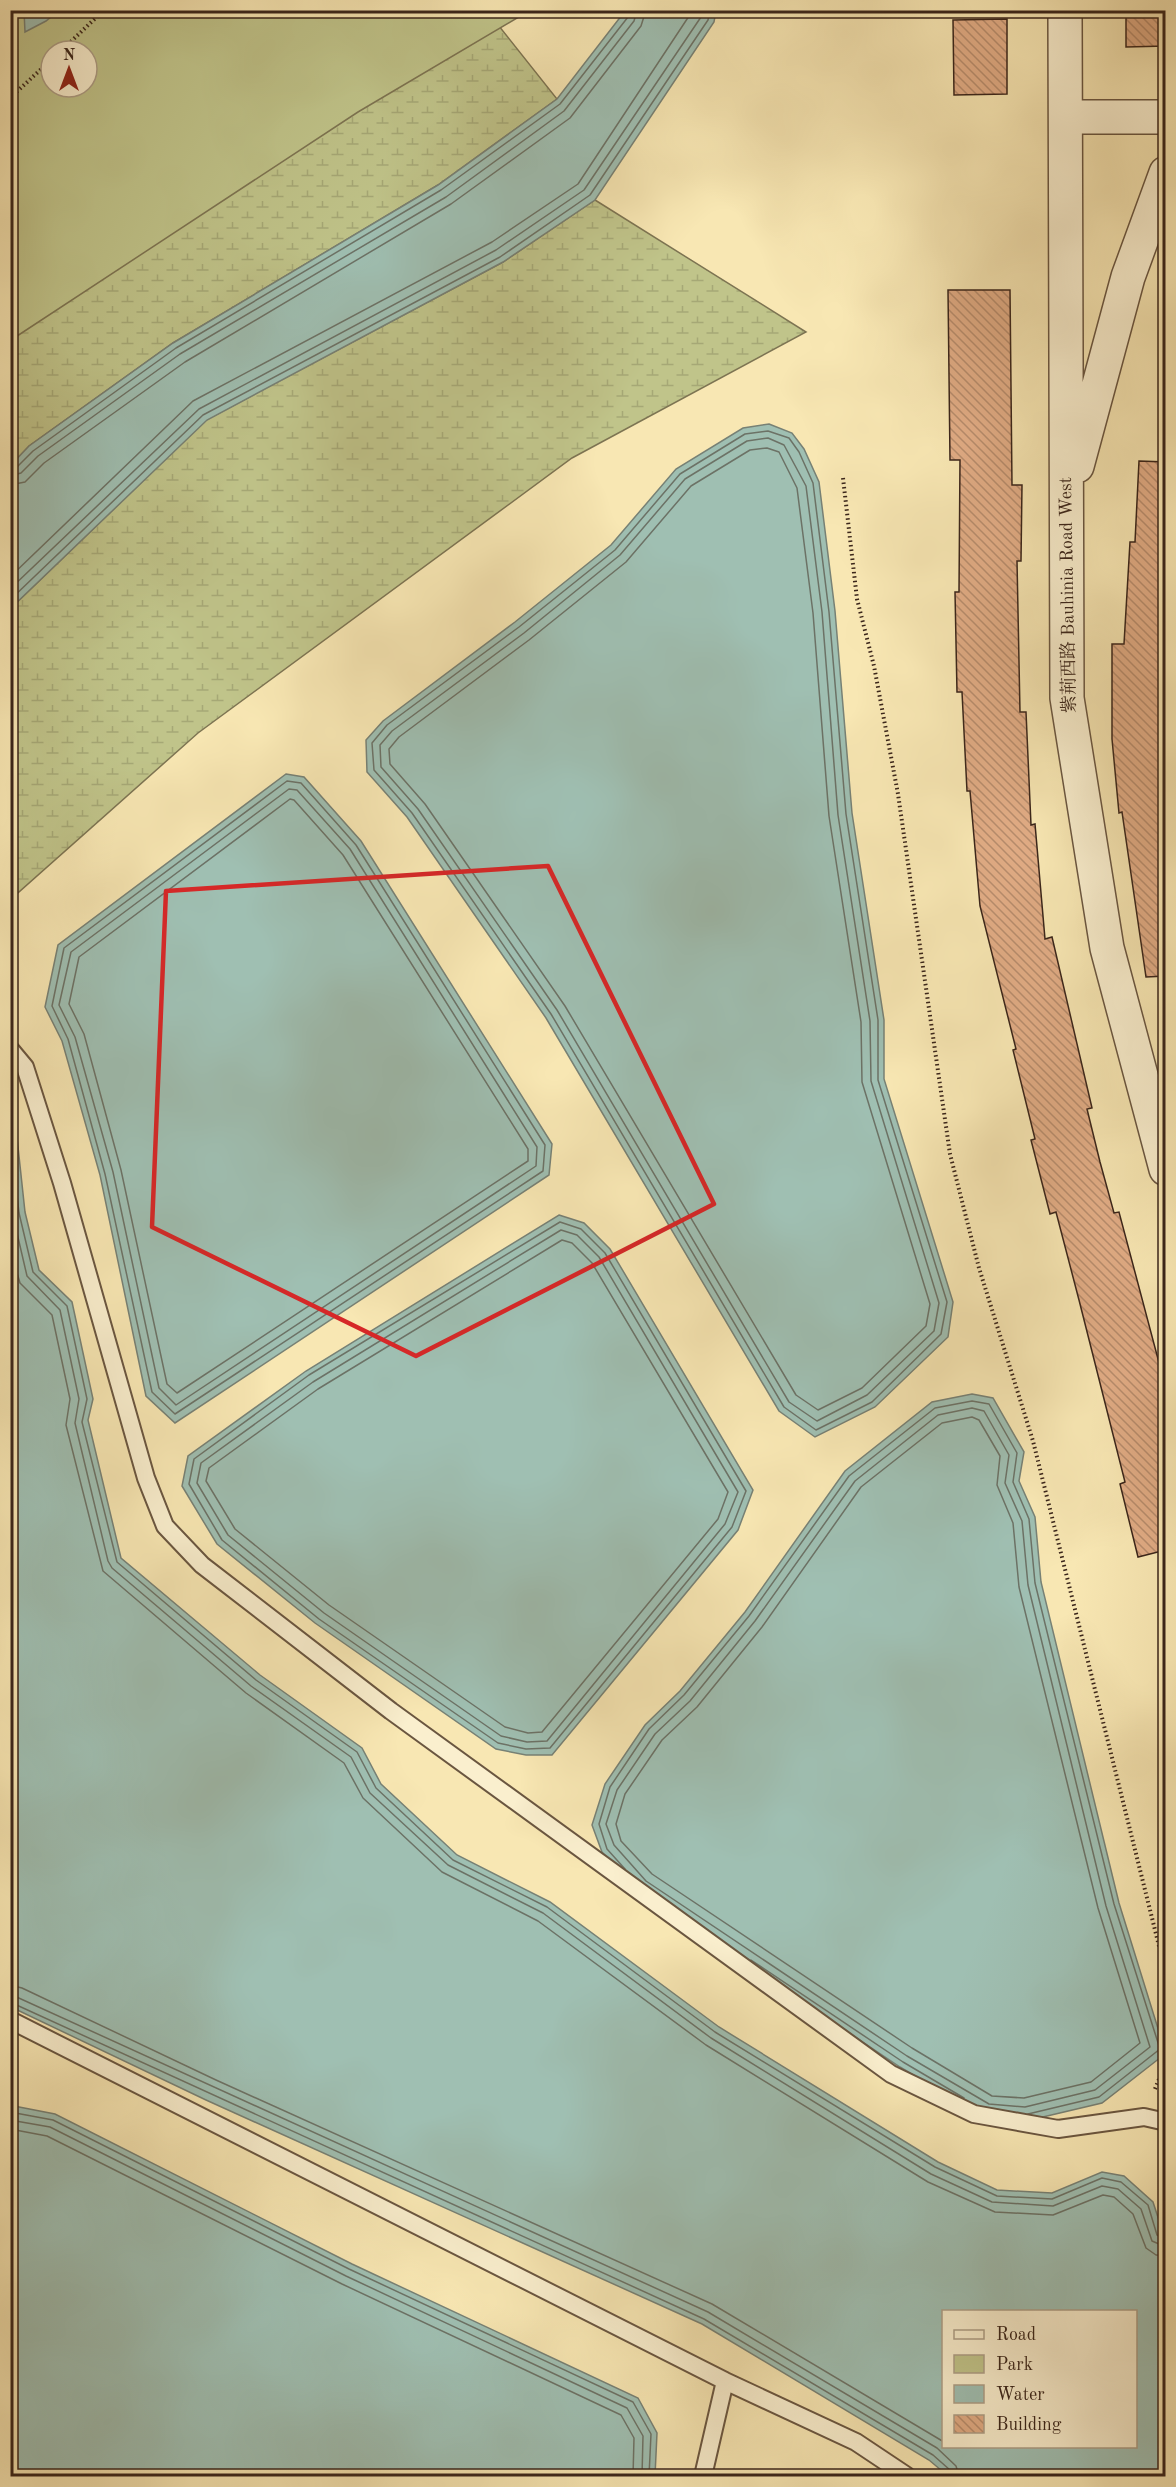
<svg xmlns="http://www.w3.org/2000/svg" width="1176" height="2487" font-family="'Old Standard TT','Noto Serif TC',serif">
  <defs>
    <pattern id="wetland-marsh" width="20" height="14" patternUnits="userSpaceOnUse" patternTransform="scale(1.5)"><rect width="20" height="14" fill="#c0c48a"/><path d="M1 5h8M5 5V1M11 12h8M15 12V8" fill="none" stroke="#a6a876"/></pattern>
    <pattern id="building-back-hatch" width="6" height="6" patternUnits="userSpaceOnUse" patternTransform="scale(1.5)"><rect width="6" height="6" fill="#e1ac85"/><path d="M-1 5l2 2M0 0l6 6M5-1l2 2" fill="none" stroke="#b78c6c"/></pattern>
  </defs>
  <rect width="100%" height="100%" fill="#f8e7b3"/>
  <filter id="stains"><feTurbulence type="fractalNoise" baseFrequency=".00333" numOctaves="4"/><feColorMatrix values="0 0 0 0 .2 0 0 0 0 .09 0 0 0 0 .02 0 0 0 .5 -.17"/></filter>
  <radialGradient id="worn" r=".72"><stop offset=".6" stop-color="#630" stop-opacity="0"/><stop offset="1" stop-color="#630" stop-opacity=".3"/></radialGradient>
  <!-- wetland -->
  <path fill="url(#wetland-marsh)" stroke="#7d7452" stroke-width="1.5" d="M 487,11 L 557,99 L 438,185 L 173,343 L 29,446 L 11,465 L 10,245 Z
    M 595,200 L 806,332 L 572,458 L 198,733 L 11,899 L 11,608 L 206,420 L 503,262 Z"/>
  <!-- park -->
  <path fill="#c0c48a" stroke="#7d7452" stroke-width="1.5" fill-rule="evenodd" d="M 11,11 L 529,11 L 358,112 L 11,340 ZM 51,51 L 87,51 L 87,87 L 51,87 Z"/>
  <!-- water -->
  <path fill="#9fbfb2" stroke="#778175" stroke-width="1.5" fill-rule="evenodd" d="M 24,11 L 24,10 L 58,11 L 46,21 L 25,32 Z
    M 625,11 L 716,11 L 714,22 L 595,200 L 503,262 L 207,420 L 11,608 L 11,465 L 29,446 L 173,343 L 438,185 L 557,99 Z
    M 769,424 L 792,433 L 804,449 L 819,482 L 835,611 L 852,813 L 884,1020 L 884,1079 L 953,1302 L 948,1337 L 875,1407 L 815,1437 L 779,1411 L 546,1018 L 407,817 L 367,772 L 366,740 L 383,721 L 515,622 L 611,545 L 676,469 L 743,428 Z
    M 286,774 L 304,777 L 361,841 L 552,1144 L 549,1175 L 175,1423 L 146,1396 L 100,1175 L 62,1041 L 45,1007 L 58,945 Z
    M 10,1115 L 15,1119 L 25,1212 L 39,1270 L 72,1302 L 93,1399 L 88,1420 L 121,1558 L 260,1675 L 362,1748 L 381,1784 L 457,1855 L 550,1902 L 719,2027 L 938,2162 L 997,2190 L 1052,2193 L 1102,2172 L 1124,2176 L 1153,2202 L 1166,2242 L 1165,2476 L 948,2476 L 929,2460 L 702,2324 L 206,2100 L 11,2007 ZM 944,2312 L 1136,2312 L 1136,2446 L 944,2446 Z
    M 559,1215 L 584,1223 L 610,1249 L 753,1490 L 738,1530 L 552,1755 L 526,1755 L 496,1749 L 315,1623 L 217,1544 L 182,1486 L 188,1456 L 306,1371 Z
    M 972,1394 L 993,1398 L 1024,1452 L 1019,1481 L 1035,1517 L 1041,1582 L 1119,1903 L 1165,2051 L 1165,2054 L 1102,2103 L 1026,2121 L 985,2118 L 900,2067 L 637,1891 L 602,1852 L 592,1825 L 605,1784 L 645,1725 L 680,1691 L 745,1612 L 845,1471 L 932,1402 Z
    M 14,2106 L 55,2114 L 352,2264 L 638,2398 L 657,2433 L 655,2476 L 11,2476 L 10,2108 Z"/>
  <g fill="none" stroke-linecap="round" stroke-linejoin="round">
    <!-- shore -->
    <path stroke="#6c7266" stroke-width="1.5" d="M 768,431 L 789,438 L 799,452 L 813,483 L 829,612 L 846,814 L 878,1020 L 878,1080 L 947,1302 L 941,1334 L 872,1402 L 816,1430 L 784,1407 L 551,1014 L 412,813 L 374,770 L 372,743 L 387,725 L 519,627 L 615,550 L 680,474 L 745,434 Z
      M 768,438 L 784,445 L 806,486 L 822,612 L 838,815 L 870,1021 L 871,1081 L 939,1303 L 934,1331 L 867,1395 L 817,1421 L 789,1402 L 557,1010 L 418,809 L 381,767 L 380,745 L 392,731 L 524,633 L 620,555 L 685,479 L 747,441 Z
      M 767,448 L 779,452 L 797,488 L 813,613 L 829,816 L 861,1022 L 862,1082 L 930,1304 L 926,1326 L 862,1388 L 818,1410 L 796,1395 L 565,1006 L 425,804 L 390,764 L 389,749 L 399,737 L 529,640 L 626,562 L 691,486 L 750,450 Z
      M 10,469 L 17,467 L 33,451 L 176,348 L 441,190 L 560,104 L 628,17 L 629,10
      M 10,476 L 21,473 L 38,456 L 180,354 L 446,197 L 564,111 L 634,21 L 637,10
      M 10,485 L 25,482 L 44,463 L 185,362 L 451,204 L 570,118 L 641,26 L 646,10
      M 10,577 L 193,401 L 492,242 L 578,184 L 693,10
      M 10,589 L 199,409 L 496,250 L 584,190 L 701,17 L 702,10
      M 10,600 L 203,415 L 500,257 L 590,195 L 708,20 L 710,10
      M 287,781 L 301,783 L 356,845 L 545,1145 L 543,1171 L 175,1414 L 152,1392 L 105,1174 L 68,1039 L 52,1006 L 64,948 Z
      M 289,789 L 297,790 L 350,849 L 537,1147 L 536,1166 L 176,1405 L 159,1388 L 113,1172 L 75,1037 L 59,1005 L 71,952 Z
      M 290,799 L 294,800 L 343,855 L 528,1149 L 528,1161 L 177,1393 L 167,1384 L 121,1170 L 84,1034 L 69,1004 L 79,957 Z
      M 10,1134 L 19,1213 L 33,1272 L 67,1306 L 87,1399 L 82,1422 L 117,1562 L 256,1680 L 357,1752 L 376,1788 L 453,1860 L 547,1907 L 715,2032 L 935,2167 L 997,2196 L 1052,2199 L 1102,2178 L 1121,2182 L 1148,2205 L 1157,2235 L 1166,2239
      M 10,1203 L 27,1276 L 60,1310 L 79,1399 L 75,1423 L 108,1561 L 112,1568 L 251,1686 L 351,1757 L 370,1793 L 448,1865 L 543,1913 L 711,2038 L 931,2174 L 992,2202 L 1053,2206 L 1102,2186 L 1118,2189 L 1141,2209 L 1152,2241 L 1166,2247
      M 560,1222 L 581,1229 L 605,1253 L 746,1491 L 732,1527 L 550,1748 L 526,1749 L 498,1743 L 319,1619 L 222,1540 L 189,1484 L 194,1459 L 309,1375 Z
      M 561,1230 L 577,1235 L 599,1257 L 738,1492 L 725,1524 L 547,1741 L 527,1742 L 501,1736 L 324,1613 L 228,1535 L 197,1483 L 201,1463 L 313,1382 Z
      M 562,1240 L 572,1243 L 592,1263 L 728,1492 L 718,1519 L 542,1732 L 528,1733 L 505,1727 L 329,1605 L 235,1529 L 206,1481 L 209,1468 L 318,1389 Z
      M 10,1249 L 20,1283 L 52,1315 L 70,1399 L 66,1425 L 103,1571 L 246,1693 L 344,1763 L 363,1798 L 442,1872 L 538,1921 L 706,2045 L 928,2182 L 995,2212 L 1053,2215 L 1103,2195 L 1114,2197 L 1133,2214 L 1146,2248 L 1156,2255 L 1166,2256
      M 972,1408 L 984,1411 L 1009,1455 L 1005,1483 L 1022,1521 L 1028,1585 L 1106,1906 L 1150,2047 L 1095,2090 L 1025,2107 L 989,2104 L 907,2056 L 646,1881 L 614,1845 L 606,1824 L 617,1790 L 655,1734 L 690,1701 L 755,1621 L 855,1481 L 938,1415 Z
      M 972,1417 L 979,1420 L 1000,1456 L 997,1485 L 1013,1523 L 1019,1587 L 1098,1908 L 1140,2043 L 1091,2082 L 1024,2098 L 992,2096 L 912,2048 L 652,1874 L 621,1841 L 616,1824 L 625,1794 L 662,1740 L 697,1707 L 762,1627 L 861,1487 L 942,1423 Z
      M 625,1869 L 607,1849 L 599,1824 L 610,1787 L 649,1729 L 684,1695 L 749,1616 L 849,1476 L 935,1408 L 972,1401 L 989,1404 L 1017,1453 L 1013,1482 L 1029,1519 L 1035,1583 L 1114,1904 L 1160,2049 L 1099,2097 L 1028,2114
      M 751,1960 L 903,2062 L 964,2098
      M 10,1985 L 22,1988 L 216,2080 L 712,2304 L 944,2442
      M 10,1994 L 708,2312 L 937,2448 L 956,2466 L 959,2476
      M 10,2002 L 704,2319 L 933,2455 L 950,2470 L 951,2476
      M 10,2112 L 53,2120 L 349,2269 L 633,2402 L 651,2434 L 649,2476
      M 10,2120 L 50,2127 L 346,2276 L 627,2408 L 643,2436 L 642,2476
      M 10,2129 L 47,2136 L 342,2284 L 621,2415 L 634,2438 L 633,2476"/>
  </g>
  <!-- building -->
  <path fill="url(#building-back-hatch)" stroke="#3a251a" stroke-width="1.5" d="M 1126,10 L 1166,10 L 1166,46 L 1126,47 Z
    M 1007,19 L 1007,94 L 954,95 L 953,20 Z
    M 948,290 L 1010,290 L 1012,485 L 1022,485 L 1021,561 L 1017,561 L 1020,712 L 1026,712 L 1031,825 L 1035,824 L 1045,939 L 1052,937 L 1092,1108 L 1087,1109 L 1100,1162 L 1114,1213 L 1119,1212 L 1166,1389 L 1166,1550 L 1138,1557 L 1120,1484 L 1125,1482 L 1079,1300 L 1056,1212 L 1050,1214 L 1031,1140 L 1035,1139 L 1013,1050 L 1016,1049 L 980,906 L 970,791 L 967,791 L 962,692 L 957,692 L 955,592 L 959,592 L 960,460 L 950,460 Z
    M 1139,461 L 1166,462 L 1166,976 L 1146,977 L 1122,812 L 1119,813 L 1112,739 L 1112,644 L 1124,644 L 1130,542 L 1135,542 Z"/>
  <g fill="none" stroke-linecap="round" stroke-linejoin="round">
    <!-- service casing -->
    <g stroke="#6a5640" stroke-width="20">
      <path id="service" d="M 10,1049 L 25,1067 L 62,1183 L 146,1478 L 165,1526 L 202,1565 L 391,1711 L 891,2074 L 974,2114 L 1058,2129 L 1144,2117 L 1166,2122
        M 10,2020 L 725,2381 L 856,2442 L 907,2476
        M 703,2476 L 725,2381"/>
    </g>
    <!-- minor casing -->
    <g stroke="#6a5640" stroke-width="36">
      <path id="minor" d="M 1065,10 L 1067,698 L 1107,948 L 1166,1169
        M 1066,117 L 1166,117
        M 1077,466 L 1128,277 L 1166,173"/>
    </g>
    <!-- path -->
    <path stroke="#3a251a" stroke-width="4" stroke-dasharray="1.5 3" stroke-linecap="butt" d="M 61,51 L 104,10
      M 10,98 L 51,60
      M 843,478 L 857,599 L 874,666 L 898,794 L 950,1154 L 979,1268 L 1033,1441 L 1161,1954 L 1166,1986
      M 1155,2089 L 1166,2062"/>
    <!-- service -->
    <use href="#service" stroke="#faefce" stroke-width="16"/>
    <!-- minor -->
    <use href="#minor" stroke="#faefce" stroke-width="33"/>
  </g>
  <!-- marked area -->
  <path fill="none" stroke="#d62828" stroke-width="4.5" stroke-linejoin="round" d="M 548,866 L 714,1204 L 416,1356 L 152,1227 L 166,891 Z"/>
  <g text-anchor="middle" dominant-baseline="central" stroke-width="6" stroke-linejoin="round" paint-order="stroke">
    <!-- street labels -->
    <g font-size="18" fill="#3a251a" stroke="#faefce">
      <text transform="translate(1068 595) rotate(-91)">紫荊西路 Bauhinia Road West</text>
    </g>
  </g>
  <!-- margin -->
  <rect width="1176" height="2487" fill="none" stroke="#f8e7b3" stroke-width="36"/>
  <rect x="12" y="12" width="1152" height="2463" fill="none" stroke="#3a251a" stroke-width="3"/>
  <rect x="18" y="18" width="1140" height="2451" fill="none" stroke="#3a251a" stroke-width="1.5"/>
  <!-- legend -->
  <rect x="942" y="2310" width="195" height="138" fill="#faefce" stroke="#ad9e86" stroke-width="1.5"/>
  <rect x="954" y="2330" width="30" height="9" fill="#faefce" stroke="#ad9e86" stroke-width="1.5"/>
  <text x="996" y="2340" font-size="18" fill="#3a251a">Road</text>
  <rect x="954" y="2355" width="30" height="18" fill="#c0c48a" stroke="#ad9e86" stroke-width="1.5"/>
  <text x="996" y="2370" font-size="18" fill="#3a251a">Park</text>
  <rect x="954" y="2385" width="30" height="18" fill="#9fbfb2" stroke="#ad9e86" stroke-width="1.5"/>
  <text x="996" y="2400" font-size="18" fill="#3a251a">Water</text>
  <rect x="954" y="2415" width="30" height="18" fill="url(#building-back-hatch)" stroke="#ad9e86" stroke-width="1.5"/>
  <text x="996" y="2430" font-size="18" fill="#3a251a">Building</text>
  <!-- north arrow -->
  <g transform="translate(69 69)"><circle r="28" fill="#faefce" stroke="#ad9e86" stroke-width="1.5"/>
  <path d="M0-4.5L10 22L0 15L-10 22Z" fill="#8f2418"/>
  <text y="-9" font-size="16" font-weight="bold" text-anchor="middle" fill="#3a251a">N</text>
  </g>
  <rect width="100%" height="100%" filter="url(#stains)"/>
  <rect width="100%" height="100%" fill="url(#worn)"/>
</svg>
